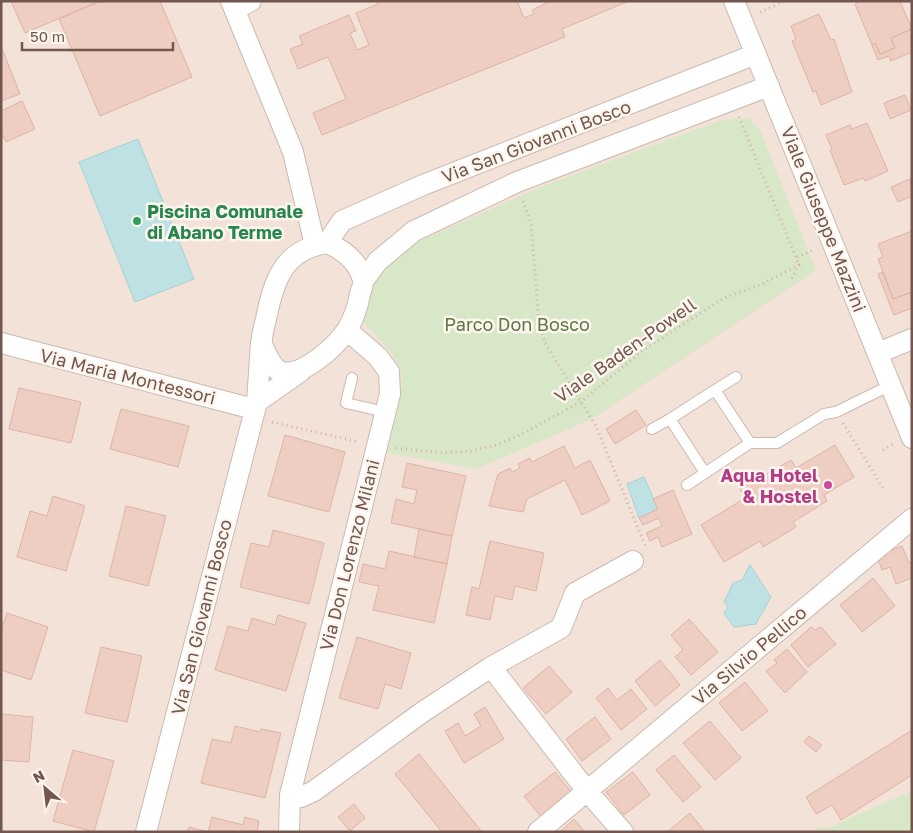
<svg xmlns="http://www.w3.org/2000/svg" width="913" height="833" font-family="'Golos Text',sans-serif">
  <rect width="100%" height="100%" fill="#fbf1e8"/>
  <!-- residential -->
  <path fill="#f2e2d7" d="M 1,1 L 912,1 L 912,832 L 1,832 Z"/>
  <!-- green -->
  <path fill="#d8e7c8" d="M 749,118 L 760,130 L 816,270 L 592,419 L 476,469 L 384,452 C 390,430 407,390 400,369 C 393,351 375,336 362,321 L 370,292 L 384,265 L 415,243 L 546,185 L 719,121 Z
    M 912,791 L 912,832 L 813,832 L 816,827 L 828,828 Z"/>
  <!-- water -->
  <path fill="#bee2e3" stroke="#a5d2d4" d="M 138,139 L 194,279 L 135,302 L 79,162 Z
    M 644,477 L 658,509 L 639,518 L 627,484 Z
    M 750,565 L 771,597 L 756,624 L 734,627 L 724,613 L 728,607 L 724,602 L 733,583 L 742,580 Z"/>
  <!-- building -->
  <path fill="#eecec2" stroke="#dfb3a4" d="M 11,1 L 100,1 L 25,33 Z
    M 100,1 L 160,1 L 192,77 L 100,116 L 59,19 Z
    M 377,1 L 517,1 L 524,18 L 534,14 L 532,10 L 550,1 L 629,1 L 562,29 L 565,37 L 322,135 L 313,113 L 346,99 L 328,57 L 298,69 L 290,49 L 303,44 L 299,36 L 349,15 L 356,31 L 350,33 L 357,50 L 369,45 L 356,13 L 378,4 Z
    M 860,1 L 900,1 L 912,29 L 891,38 L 895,48 L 880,54 L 875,43 L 872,45 L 855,4 Z
    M 819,14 L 831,40 L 834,39 L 852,92 L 821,105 L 816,91 L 813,92 L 792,41 L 796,39 L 791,26 Z
    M 912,29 L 912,52 L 891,61 L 889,56 L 878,60 L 872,45 L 875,43 L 880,54 L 895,48 L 891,38 Z
    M 1,46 L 20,94 L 1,101 Z
    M 905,95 L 911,110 L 890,119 L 884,103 Z
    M 22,101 L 35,129 L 6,142 L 1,132 L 1,111 Z
    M 867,123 L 888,171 L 865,181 L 863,178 L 844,185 L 830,150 L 832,149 L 826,135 L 850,125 L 852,129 Z
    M 910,179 L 912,196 L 898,202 L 891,187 Z
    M 912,231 L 912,292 L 893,299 L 878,259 L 883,257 L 878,244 Z
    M 883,272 L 893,299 L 912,292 L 912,308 L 894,315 L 878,274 Z
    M 19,388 L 81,402 L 71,443 L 9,429 Z
    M 121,409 L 189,426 L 178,467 L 110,449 Z
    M 636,410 L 646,425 L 615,444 L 606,429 Z
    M 285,435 L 345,452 L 329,512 L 268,496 Z
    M 835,445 L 854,477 L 824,495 L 827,501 L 793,522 L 796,527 L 763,547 L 760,541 L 724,562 L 701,525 L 745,498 L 739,487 L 758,475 L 760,478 L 791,460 L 796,468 Z
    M 564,446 L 575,468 L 590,460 L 610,501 L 582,515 L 565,480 L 527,499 L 523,512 L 489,506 L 498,474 L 510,468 L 512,472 L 520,468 L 518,464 L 530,458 L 532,462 Z
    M 407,463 L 466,476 L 452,536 L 391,523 L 396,499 L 414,504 L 417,490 L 402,487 Z
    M 673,490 L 692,534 L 662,547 L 658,537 L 650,541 L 646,533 L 662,526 L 659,518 L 643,525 L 639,518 L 658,509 L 653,499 Z
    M 53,496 L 85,506 L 66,571 L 17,557 L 30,511 L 47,516 Z
    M 126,506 L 166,516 L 148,586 L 109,576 Z
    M 419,529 L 452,536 L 447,564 L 414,557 Z
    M 273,530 L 324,543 L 309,604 L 240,587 L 251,543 L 269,547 Z
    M 490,541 L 544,553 L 536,591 L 515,586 L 512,600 L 495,596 L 490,620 L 466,615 L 472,587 L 479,589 Z
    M 902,546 L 909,563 L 912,562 L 912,578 L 896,584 L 890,567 L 882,570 L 877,556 Z
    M 389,551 L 447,564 L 434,623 L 373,610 L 379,586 L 359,582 L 363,564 L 385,569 Z
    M 873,578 L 895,606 L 862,632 L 840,605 Z
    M 7,613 L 48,627 L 31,680 L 1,670 L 1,631 Z
    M 278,615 L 306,623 L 286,691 L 215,670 L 228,626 L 248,631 L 252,618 L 275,625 Z
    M 689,619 L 718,652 L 691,675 L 675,657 L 683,650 L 671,635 Z
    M 811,627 L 815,630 L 821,627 L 836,644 L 808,667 L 791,645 Z
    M 357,637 L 411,653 L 401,689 L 385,684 L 378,709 L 339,698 Z
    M 101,647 L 142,656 L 127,722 L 85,713 Z
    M 787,649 L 807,672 L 785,693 L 766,671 L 777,663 L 774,660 Z
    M 660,660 L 680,685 L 655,706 L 635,681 Z
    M 549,666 L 572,692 L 546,714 L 523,688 Z
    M 745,682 L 768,711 L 742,731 L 719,703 Z
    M 608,688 L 617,700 L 631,689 L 647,709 L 621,730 L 596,698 Z
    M 485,707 L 504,739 L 464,763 L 445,731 L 458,723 L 465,736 L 481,726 L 474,714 Z
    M 1,714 L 33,717 L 29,762 L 1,760 Z
    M 595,717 L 611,739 L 582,761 L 566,739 Z
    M 710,721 L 741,758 L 715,780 L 683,743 Z
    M 235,726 L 260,732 L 261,729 L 281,733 L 265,798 L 201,783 L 212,739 L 231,743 Z
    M 912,730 L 912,775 L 841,820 L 832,805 L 816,814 L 806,797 Z
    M 809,736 L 822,745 L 816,752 L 804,742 Z
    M 73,750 L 114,761 L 94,832 L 53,821 Z
    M 419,754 L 482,832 L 442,832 L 395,774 Z
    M 674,755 L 701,787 L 683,802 L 656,770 Z
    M 555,772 L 573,794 L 543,819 L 524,796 Z
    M 633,772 L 650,795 L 624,815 L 606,792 Z
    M 354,804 L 365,818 L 350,831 L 338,817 Z
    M 690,813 L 705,832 L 667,832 Z
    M 212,817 L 243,825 L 245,817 L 259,821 L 257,832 L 187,832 L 189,827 L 208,832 Z
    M 574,819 L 585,832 L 560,832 Z"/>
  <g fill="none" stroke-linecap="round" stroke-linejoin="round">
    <!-- lane casing -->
    <g stroke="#ccb9af" stroke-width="12">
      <path id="lane" d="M 352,378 L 346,403 L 385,412
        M 715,390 L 736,377
        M 652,429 L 670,419
        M 750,443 L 705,473 L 670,419 L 715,390 L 750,443 L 777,443 L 824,414 L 836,412 L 891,385
        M 687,485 L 705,473"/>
    </g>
    <!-- street casing -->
    <g stroke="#ccb9af" stroke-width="22">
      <path id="street" d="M 231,1 L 293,152 L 315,245
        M 734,1 L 912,438
        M 235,9 L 251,1
        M 327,243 L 342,221 L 423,185 L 756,54
        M 327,243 C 344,250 358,261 363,280 C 364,284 361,290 360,294 C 358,306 353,320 347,330 C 336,346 303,377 282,372 C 272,369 268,357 264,349 C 259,340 264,329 266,319 C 274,280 283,250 327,243 Z
        M 363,281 L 378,261 L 414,231 L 517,182 L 769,86
        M 1,343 L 254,409
        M 261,343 L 257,402 L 301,371
        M 878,353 L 912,339
        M 491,667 L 587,791 L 623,832
        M 290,795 L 301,797 L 314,791 L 424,711 L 491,667 L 561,628 L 575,593 L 633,561
        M 146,832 L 257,402
        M 289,832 L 290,795 L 390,394 L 389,372 L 378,357 L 347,330
        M 538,832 L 912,519"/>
    </g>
    <!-- path -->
    <path stroke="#d3b1a5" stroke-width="3" stroke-dasharray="1 4" stroke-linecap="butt" d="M 760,12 L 785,1
      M 739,117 L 799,265
      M 523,201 L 531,224 L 539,323 L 545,343 L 596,426 L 645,545
      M 797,257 L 813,250
      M 272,422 L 359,442
      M 843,423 L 884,490
      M 396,448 L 442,453 L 471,451 L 496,445 L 520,435 L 582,401 L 642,351 L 724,298 L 762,284 L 799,265 L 790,282
      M 883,450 L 893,444"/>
    <!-- lane -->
    <use href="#lane" stroke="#fff" stroke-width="10"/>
    <!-- street -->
    <use href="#street" stroke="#fff" stroke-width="20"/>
  </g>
  <!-- markers -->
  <circle fill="#2e9e5b" stroke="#fdf6ef" stroke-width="2" cx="137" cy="221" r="5"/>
  <circle fill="#d1479c" stroke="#fdf6ef" stroke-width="2" cx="828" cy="485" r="5"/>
  <g text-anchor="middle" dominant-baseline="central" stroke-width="5" stroke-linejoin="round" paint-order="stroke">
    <!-- street labels -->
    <g font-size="18" fill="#73574e" stroke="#fdf6ef">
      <text transform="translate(536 141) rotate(-21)">Via San Giovanni Bosco</text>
      <text transform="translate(824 219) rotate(68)">Viale Giuseppe Mazzini</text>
      <text transform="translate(625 350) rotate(-35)">Viale Baden-Powell</text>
      <text transform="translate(128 376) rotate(14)">Via Maria Montessori</text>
      <text transform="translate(349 555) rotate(-76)">Via Don Lorenzo Milani</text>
      <text transform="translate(201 617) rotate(-76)">Via San Giovanni Bosco</text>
      <text transform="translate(749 655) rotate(-40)">Via Silvio Pellico</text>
    </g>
    <!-- leisure labels -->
    <g font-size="18" font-weight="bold" fill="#27864d" stroke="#fdf6ef" text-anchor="start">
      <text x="147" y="211">Piscina Comunale<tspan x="147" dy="21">di Abano Terme</tspan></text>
    </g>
    <!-- park labels -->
    <g font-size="18" fill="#5c7847" stroke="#fdf6ef">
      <text x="517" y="324">Parco Don Bosco</text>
    </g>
    <!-- hotel labels -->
    <g font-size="18" font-weight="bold" fill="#b23c85" stroke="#fdf6ef" text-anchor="end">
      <text x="818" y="475">Aqua Hotel<tspan x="818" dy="21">&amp; Hostel</tspan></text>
    </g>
  </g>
  <!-- border -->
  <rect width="913" height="833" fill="none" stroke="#73574e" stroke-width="5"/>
  <!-- north arrow -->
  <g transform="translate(45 788) rotate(332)" stroke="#fdf6ef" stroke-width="4" paint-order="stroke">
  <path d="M0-4L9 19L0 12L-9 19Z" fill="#73574e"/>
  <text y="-8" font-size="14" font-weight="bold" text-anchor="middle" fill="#73574e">N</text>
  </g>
  <!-- scale -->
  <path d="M22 42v8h151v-8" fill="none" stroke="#73574e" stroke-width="2.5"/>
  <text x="30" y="42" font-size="15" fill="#73574e" stroke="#fdf6ef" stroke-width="4" paint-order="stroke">50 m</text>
</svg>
